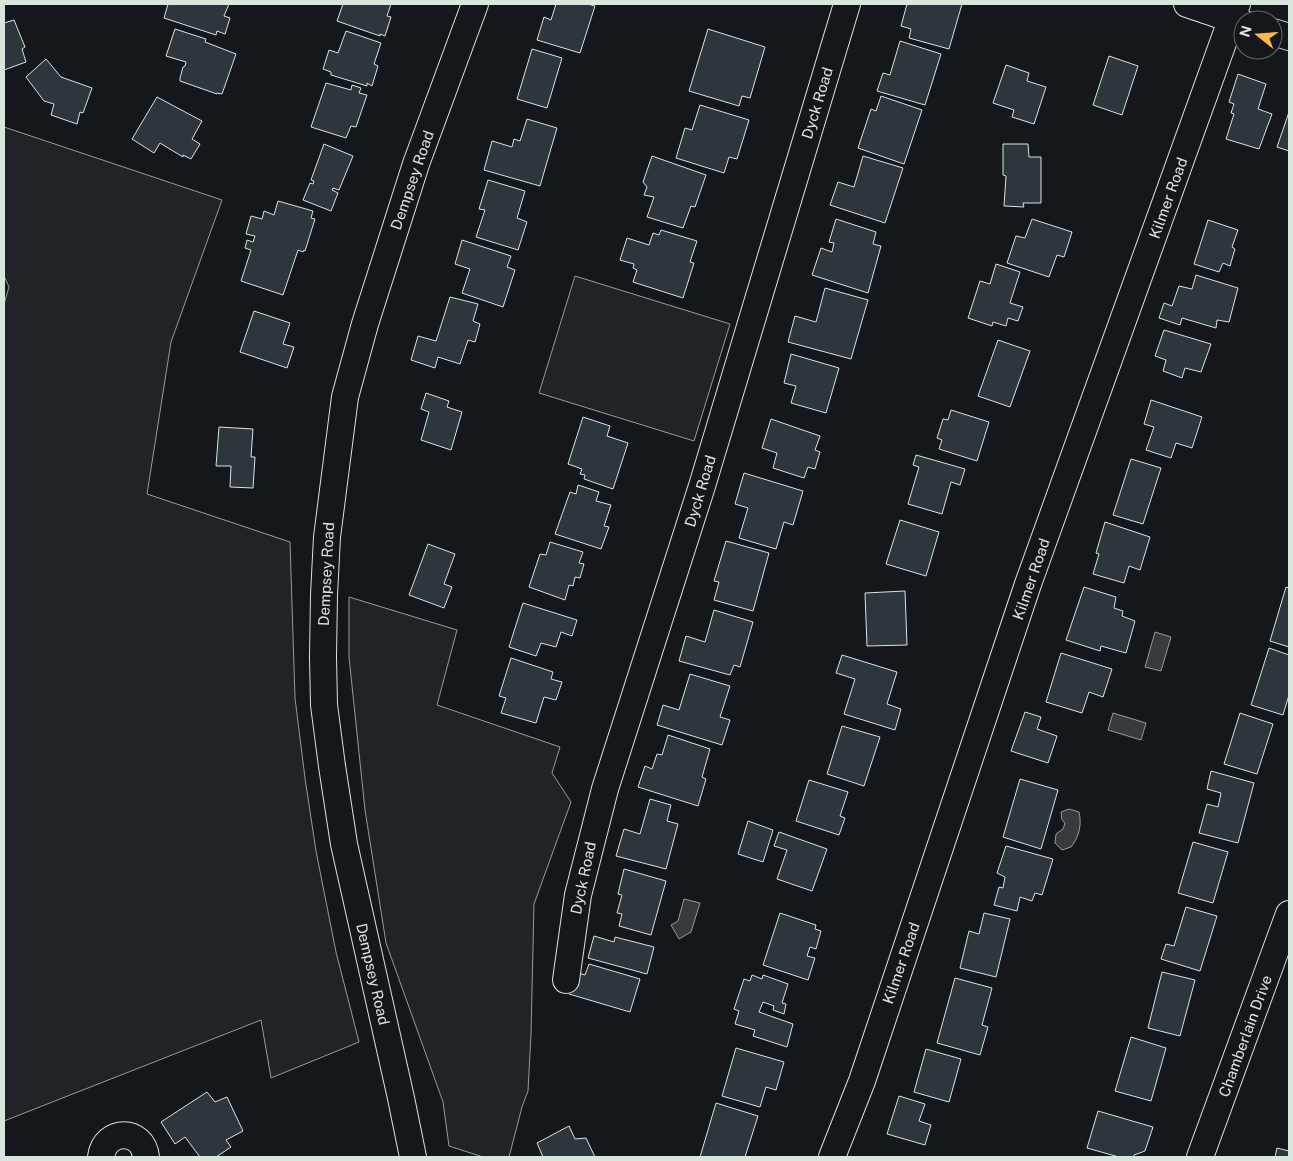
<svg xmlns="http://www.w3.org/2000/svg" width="1293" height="1161" font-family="'Public Sans',sans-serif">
  <rect width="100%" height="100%" fill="#14181c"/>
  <!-- green -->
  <path fill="#202428" stroke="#939e99" d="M 4,127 L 222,200 L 171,342 L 147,494 L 290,542 L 295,698 L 305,778 L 316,851 L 336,952 L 359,1042 L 271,1078 L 261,1020 L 4,1121 L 4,304 L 9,287 L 4,276 Z
    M 575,276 L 730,324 L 694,441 L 539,393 Z
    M 349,597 L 457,630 L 437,705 L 560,747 L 552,773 L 571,802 L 534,904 L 531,1034 L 528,1091 L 522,1107 L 509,1157 L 483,1157 L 449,1146 L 443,1102 L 386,943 L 365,810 L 349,657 Z"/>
  <!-- water -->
  <path fill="#363b3e" stroke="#939e99" d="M 1155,632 L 1171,637 L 1161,671 L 1145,667 Z
    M 1113,713 L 1146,723 L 1141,740 L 1108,730 Z
    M 1069,809 L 1079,812 C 1082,825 1079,837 1071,847 L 1062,850 L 1055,843 L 1056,834 L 1063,829 L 1065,823 L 1062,820 L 1061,812 Z
    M 684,899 L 700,903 L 691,932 L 679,939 L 671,925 L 678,921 Z"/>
  <!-- building -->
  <path fill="#2c363c" stroke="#d8e6dc" d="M 168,4 L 229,4 L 224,16 L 230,18 L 225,34 L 217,31 L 216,35 L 164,18 Z
    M 343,4 L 391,4 L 387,16 L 391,17 L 385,36 L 380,34 L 380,36 L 337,21 Z
    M 556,4 L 588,4 L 595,6 L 580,53 L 537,40 L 544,17 L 551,20 Z
    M 907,4 L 962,4 L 949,49 L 909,38 L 911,29 L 901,26 Z
    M 14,20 L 25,47 L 22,49 L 26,62 L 4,70 L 4,23 Z
    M 175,29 L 206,39 L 205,42 L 236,54 L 222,94 L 217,93 L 217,94 L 180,81 L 180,78 L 183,67 L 185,66 L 186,62 L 166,56 Z
    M 708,29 L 765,47 L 750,98 L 742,96 L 739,106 L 689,91 Z
    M 346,31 L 381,43 L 374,64 L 378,66 L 372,86 L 367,83 L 367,86 L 331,75 L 331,72 L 323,69 L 329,50 L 338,53 Z
    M 900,41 L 941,54 L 925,105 L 877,91 L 883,73 L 890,75 Z
    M 532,49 L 562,58 L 547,108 L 517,99 Z
    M 1109,56 L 1138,66 L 1122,115 L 1093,105 Z
    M 46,59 L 61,77 L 92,88 L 83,113 L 80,112 L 77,124 L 51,115 L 54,104 L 44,101 L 26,77 Z
    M 1006,65 L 1029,73 L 1027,81 L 1046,87 L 1034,124 L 1012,117 L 1014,110 L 993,103 Z
    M 1238,74 L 1266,84 L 1258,109 L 1272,114 L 1259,149 L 1226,139 L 1234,114 L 1231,113 L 1234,104 L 1229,102 Z
    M 326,83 L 351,90 L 352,85 L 361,88 L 359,93 L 367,95 L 356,127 L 351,126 L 346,138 L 311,127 Z
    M 881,96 L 922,110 L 904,164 L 858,148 L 871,109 L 876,111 Z
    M 157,97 L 202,121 L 192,139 L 200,144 L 191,159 L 183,155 L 183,157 L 160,143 L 154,153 L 132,139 Z
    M 700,105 L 749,120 L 737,159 L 729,157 L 724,173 L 676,158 L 685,128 L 692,130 Z
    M 1289,112 L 1289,151 L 1277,147 Z
    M 527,119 L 557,128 L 540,186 L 484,170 L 492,141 L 512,147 L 514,139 L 520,141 Z
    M 324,144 L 353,156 L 339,190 L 333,188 L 332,190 L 338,193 L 331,211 L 303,200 L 310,183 L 313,184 L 314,181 L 311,180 Z
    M 1003,144 L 1028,144 L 1029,157 L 1041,157 L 1041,203 L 1023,203 L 1024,207 L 1004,206 L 1006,176 L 1003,175 Z
    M 652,156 L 706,175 L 695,207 L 691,206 L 683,228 L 647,217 L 654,197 L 644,195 L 647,187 L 643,182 Z
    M 863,156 L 903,168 L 885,223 L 830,205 L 838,182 L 854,187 Z
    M 488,180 L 525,191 L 517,218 L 527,222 L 518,250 L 476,237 L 485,210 L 479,209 Z
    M 278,201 L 313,211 L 311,218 L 315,219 L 305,251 L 304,250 L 303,252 L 298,250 L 283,295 L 241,281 L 251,250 L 245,248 L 247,240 L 253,242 L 255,236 L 246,234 L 251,216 L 262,219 L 264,211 L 274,215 Z
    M 836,219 L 876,232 L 873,244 L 881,246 L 868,293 L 812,275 L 821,248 L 832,252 L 834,243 L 829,242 Z
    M 1032,219 L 1072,232 L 1064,257 L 1057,255 L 1049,277 L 1007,263 L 1016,236 L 1025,238 Z
    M 1208,220 L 1238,230 L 1232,247 L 1235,249 L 1230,266 L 1223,263 L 1219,272 L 1194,264 Z
    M 661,230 L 697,241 L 690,262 L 694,263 L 683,298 L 633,282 L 637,270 L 633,268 L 634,264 L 620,260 L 627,238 L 649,245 L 653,233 L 659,235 Z
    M 462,240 L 511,256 L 507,267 L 515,270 L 503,307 L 462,293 L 470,269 L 455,264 Z
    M 996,264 L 1020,272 L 1010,303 L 1023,307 L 1018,321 L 1008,318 L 1006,326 L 993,322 L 992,326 L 968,318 L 980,281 L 990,284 Z
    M 1196,275 L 1238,288 L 1229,322 L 1217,320 L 1216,328 L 1182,318 L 1180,325 L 1159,318 L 1164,303 L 1172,306 L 1179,286 L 1192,289 Z
    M 825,288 L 868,300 L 851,359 L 788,342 L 795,316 L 816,322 Z
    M 450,297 L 478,304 L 473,321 L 480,324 L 475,342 L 468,340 L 460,364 L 438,357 L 435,368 L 411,360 L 418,336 L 436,341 Z
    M 254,311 L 290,323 L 283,344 L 294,347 L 287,368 L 240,352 Z
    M 1164,330 L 1211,344 L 1201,372 L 1185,368 L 1182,378 L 1163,371 L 1166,360 L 1155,356 Z
    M 998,340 L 1030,351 L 1010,407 L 978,396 Z
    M 791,354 L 839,368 L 826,413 L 791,403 L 796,386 L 784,383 Z
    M 426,393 L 449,401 L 447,407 L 462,412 L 451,450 L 421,440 L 429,412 L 421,409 Z
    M 1151,400 L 1202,417 L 1192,448 L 1176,443 L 1171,458 L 1146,450 L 1154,427 L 1144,424 Z
    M 951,410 L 989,422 L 977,461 L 939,449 L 942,440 L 937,438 L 943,419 L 948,420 Z
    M 583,417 L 610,426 L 607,436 L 628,443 L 613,489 L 584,479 L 585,475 L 580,474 L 582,469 L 568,464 Z
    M 771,419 L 820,436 L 815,450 L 820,452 L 815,469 L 808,467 L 804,478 L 773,468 L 777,453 L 762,448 Z
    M 219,427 L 253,429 L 251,457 L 255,457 L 253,488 L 230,487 L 231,466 L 216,466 Z
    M 916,455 L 965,469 L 960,485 L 951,482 L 942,514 L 908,504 L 919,467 L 913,465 Z
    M 1131,459 L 1161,468 L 1143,524 L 1113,515 Z
    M 744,473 L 803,491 L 793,525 L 784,522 L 776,549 L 739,538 L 748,508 L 735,504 Z
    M 578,485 L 599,492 L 596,501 L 611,505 L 604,526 L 609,527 L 601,549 L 555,534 L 570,492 L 576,494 Z
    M 900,520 L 939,532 L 926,576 L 886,564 Z
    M 1105,522 L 1150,537 L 1140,570 L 1129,566 L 1124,583 L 1093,574 L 1099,554 L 1096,553 Z
    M 726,541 L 769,553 L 753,611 L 714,600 L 719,582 L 714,581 Z
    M 550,542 L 583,552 L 579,563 L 584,564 L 580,578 L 575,577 L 573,586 L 569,585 L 565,600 L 529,587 L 540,554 L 546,555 Z
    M 428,544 L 455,554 L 444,584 L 452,587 L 444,608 L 409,595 Z
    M 1084,587 L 1116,597 L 1114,608 L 1123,611 L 1122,616 L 1135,621 L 1126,653 L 1101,646 L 1100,651 L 1066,640 Z
    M 1286,587 L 1289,588 L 1289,647 L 1270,641 Z
    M 905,591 L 907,645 L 867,646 L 865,593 Z
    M 523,603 L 577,620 L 572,636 L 561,632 L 556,647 L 541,643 L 536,656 L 509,647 Z
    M 714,610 L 753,622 L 740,667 L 734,665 L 730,675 L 679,661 L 686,636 L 705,642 Z
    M 1269,648 L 1289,655 L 1289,695 L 1283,715 L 1251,705 Z
    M 1061,653 L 1112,669 L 1103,697 L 1089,692 L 1082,713 L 1046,702 Z
    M 842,655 L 897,672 L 887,704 L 901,709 L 895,730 L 844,714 L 855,679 L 836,673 Z
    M 511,658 L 553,672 L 551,679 L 562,682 L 556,700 L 544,697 L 536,723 L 501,713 L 506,698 L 499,696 Z
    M 690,674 L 730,686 L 720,717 L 730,720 L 722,745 L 657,725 L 663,705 L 679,710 Z
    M 1025,712 L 1041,717 L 1037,729 L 1057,736 L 1048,763 L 1011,751 Z
    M 1240,713 L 1273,724 L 1257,774 L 1224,764 Z
    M 842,726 L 880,737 L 864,786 L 827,774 Z
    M 668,735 L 710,749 L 702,777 L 706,779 L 698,806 L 638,787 L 645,766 L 652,769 L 657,754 L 662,755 Z
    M 1211,771 L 1254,783 L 1238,843 L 1199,833 L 1207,804 L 1218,807 L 1221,793 L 1207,789 Z
    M 1020,779 L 1058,790 L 1041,849 L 1003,837 Z
    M 809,780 L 848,792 L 840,816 L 845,818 L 839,835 L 796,821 Z
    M 650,799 L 671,805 L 667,821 L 678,824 L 666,869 L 616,856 L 624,829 L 640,834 Z
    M 748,821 L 773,830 L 763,862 L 738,854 Z
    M 779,832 L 827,849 L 812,891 L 777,879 L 787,850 L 774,846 Z
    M 1193,842 L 1228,852 L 1213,903 L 1178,893 Z
    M 1006,846 L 1053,859 L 1042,895 L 1035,893 L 1032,901 L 1020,897 L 1017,911 L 994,905 L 999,887 L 1003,888 L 1005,877 L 997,873 Z
    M 624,869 L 666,881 L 651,935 L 619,926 L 622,914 L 617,913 L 622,895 L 618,894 Z
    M 1186,907 L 1217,916 L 1200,971 L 1161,959 L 1166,944 L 1174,946 Z
    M 780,913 L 816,925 L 815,929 L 821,931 L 816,949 L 810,947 L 807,956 L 815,958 L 808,980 L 763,965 Z
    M 984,913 L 1010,919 L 996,977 L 960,968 L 969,931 L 979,934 Z
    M 594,936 L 614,942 L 615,937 L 654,947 L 647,974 L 588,958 Z
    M 589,964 L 640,979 L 630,1012 L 569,994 L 575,972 L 585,975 Z
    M 1162,972 L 1195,980 L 1180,1036 L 1148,1028 Z
    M 752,975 L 762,979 L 763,975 L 788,984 L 782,1003 L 786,1004 L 784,1014 L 773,1010 L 774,1006 L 763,1002 L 759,1012 L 793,1024 L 787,1047 L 753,1036 L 755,1030 L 735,1024 L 739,1011 L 734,1009 L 744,979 L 750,981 Z
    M 955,978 L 992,988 L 982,1025 L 988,1027 L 980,1055 L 937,1043 Z
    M 1131,1037 L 1166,1048 L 1151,1101 L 1115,1091 Z
    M 736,1048 L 784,1062 L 776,1090 L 766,1087 L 760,1107 L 722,1096 Z
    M 926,1049 L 961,1059 L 949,1102 L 914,1092 Z
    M 207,1092 L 215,1102 L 227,1097 L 243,1131 L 226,1140 L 231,1147 L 216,1157 L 200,1157 L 185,1137 L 175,1144 L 161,1122 Z
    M 899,1096 L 925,1104 L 919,1121 L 931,1125 L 925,1145 L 887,1134 Z
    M 716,1103 L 758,1116 L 745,1157 L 700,1157 Z
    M 1098,1111 L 1153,1127 L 1145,1151 L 1134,1155 L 1134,1157 L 1119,1157 L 1087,1148 Z
    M 569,1126 L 575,1139 L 586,1138 L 595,1157 L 543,1157 L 537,1143 Z
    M 1277,1148 L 1289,1151 L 1289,1157 L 1275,1157 Z"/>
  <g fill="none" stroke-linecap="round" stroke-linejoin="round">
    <!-- minor casing -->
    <g stroke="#d8e6dc" stroke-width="28">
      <path id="minor" d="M 1187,4 L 1243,23
        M 1273,32 L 1289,37
        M 566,980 L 578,895 L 605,789 L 702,486 L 847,4
        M 101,1157 C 105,1128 143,1128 146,1157
        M 413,1157 L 401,1098 L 344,844 L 332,766 L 324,705 L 323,657 L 324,595 L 327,537 L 345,397 L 365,324 L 416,164 L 475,4
        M 832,1157 L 862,1081 L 1028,584 L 1237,4
        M 1200,1157 L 1289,914"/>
    </g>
    <!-- minor -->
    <use href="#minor" stroke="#14181c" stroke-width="26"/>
  </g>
  <g text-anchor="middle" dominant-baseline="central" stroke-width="4" stroke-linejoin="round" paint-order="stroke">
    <!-- street labels -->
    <g font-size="15" fill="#d8e6dc" stroke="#14181c">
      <text transform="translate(817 103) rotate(-73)">Dyck Road</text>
      <text transform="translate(412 180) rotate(-71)">Dempsey Road</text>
      <text transform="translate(1168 198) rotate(-70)">Kilmer Road</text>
      <text transform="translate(700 491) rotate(-73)">Dyck Road</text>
      <text transform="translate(326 574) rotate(-87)">Dempsey Road</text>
      <text transform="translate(1031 579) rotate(-71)">Kilmer Road</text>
      <text transform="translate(583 878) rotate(-78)">Dyck Road</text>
      <text transform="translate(901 963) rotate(-71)">Kilmer Road</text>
      <text transform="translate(373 974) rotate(77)">Dempsey Road</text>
      <text transform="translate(1245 1036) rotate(-70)">Chamberlain Drive</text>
    </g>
  </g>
  <!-- border -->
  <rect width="1293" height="1161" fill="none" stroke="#d8e6dc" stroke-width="10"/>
  <!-- north arrow -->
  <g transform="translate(1258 35) rotate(287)"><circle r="24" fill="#14181c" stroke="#626a69"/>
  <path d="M0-4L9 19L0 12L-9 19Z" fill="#ffb74d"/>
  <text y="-8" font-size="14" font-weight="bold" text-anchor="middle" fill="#d8e6dc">N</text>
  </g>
</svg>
